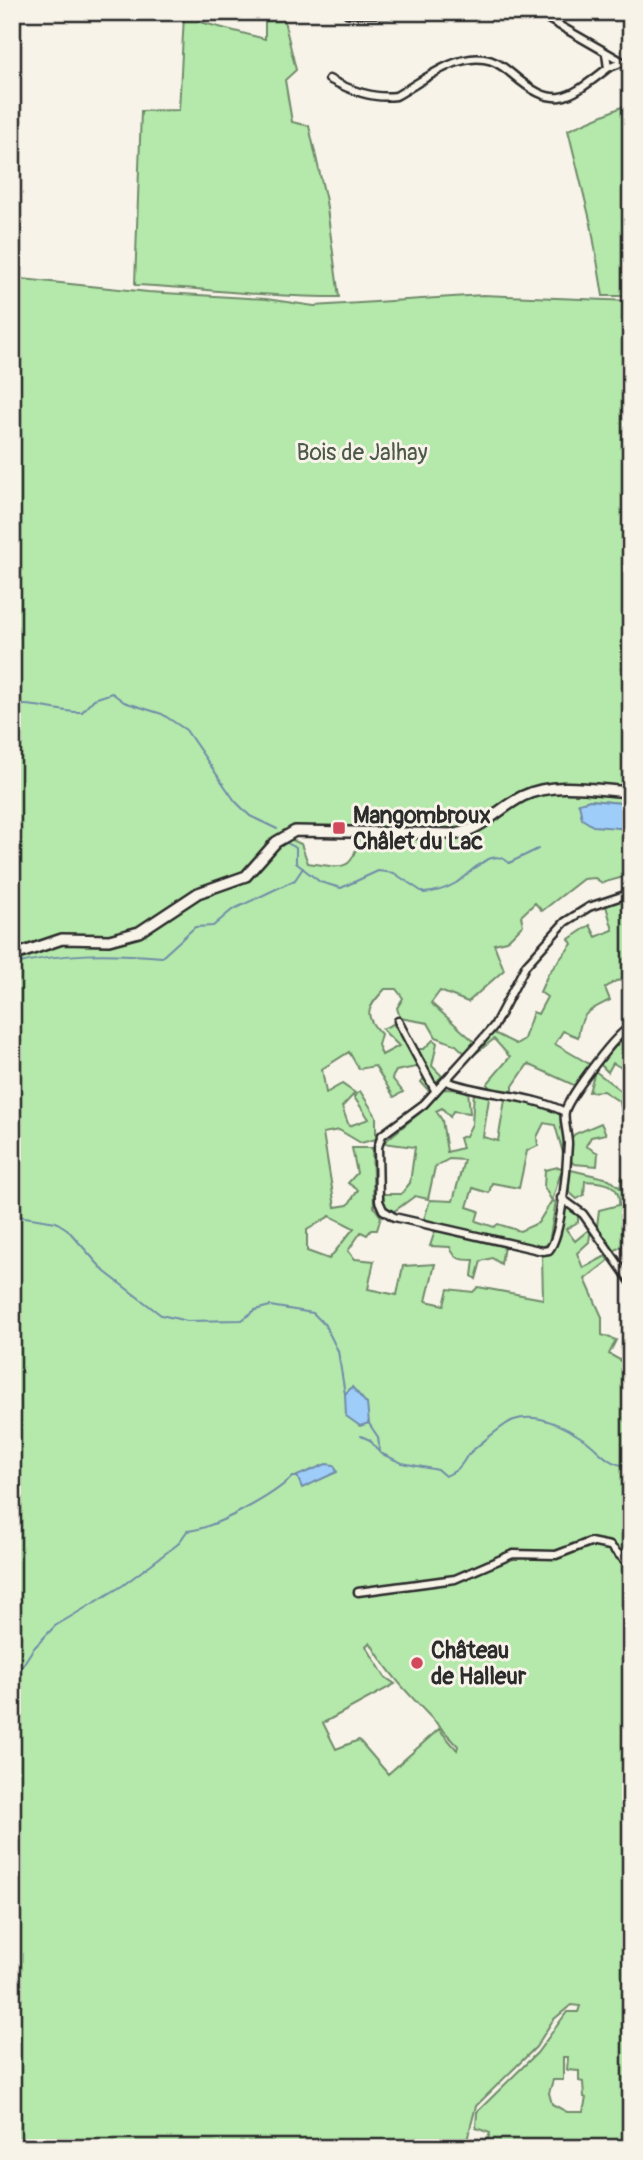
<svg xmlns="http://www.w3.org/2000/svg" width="643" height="2160" font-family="Pangolin,sans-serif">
  <rect width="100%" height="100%" fill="#f7f3e8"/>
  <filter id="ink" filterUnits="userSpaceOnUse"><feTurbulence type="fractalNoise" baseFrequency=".0143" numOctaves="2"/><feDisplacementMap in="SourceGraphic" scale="14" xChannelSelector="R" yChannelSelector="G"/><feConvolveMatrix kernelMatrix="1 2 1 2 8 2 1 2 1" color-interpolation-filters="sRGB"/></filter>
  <g filter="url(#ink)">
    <!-- green -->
    <path fill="#b4e9ab" stroke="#708a6b" stroke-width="2" fill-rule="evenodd" d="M 173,12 L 202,12 L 200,22 L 265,39 L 265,12 L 282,12 L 296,70 L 285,80 L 292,122 L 309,126 L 326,201 L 339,297 C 272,298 203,288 135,285 L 141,111 L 179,110 L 184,15 Z
      M 631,103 L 631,296 L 603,296 L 591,224 L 568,130 Z
      M 12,278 L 148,292 L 266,299 L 314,306 L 483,295 L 631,301 L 631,804 L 590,800 L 579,804 L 618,828 L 631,829 L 631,875 L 602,883 L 595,878 L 583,879 L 542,911 L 535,903 L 521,916 L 523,925 L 507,941 L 494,944 L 504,970 L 468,1002 L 440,991 L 431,1003 L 478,1045 L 492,1032 L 516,1044 L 524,1039 L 533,1012 L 538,1014 L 547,997 L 540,992 L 548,974 L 572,944 L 569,939 L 590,925 L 596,937 L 613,930 L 606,906 L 631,897 L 631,979 L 616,981 L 605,988 L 610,1000 C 588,1011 581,1012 578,1037 L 563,1031 L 555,1044 L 591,1065 L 578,1087 L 528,1064 L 513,1086 L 513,1099 L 543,1105 L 561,1115 L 566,1144 L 575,1134 L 601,1123 L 606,1134 L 591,1137 L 586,1146 L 598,1153 L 597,1166 L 574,1164 L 563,1153 L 555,1125 L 544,1123 L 537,1137 L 538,1146 L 527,1151 L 519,1188 L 492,1183 L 489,1193 L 473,1188 L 467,1207 L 479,1211 L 476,1221 L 494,1227 L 498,1224 L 520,1231 L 538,1223 L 551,1202 L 556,1201 L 549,1243 L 542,1247 L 473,1233 L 473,1239 L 504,1246 L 501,1264 L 492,1258 L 481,1261 L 476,1279 L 472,1276 L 474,1260 C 461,1260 455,1260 450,1247 L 430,1246 L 435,1231 L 459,1234 L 456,1229 L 424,1219 L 430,1200 L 453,1201 L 464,1160 L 449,1159 L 435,1167 L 428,1199 L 415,1196 L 393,1212 L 385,1209 L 383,1194 L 401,1194 L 410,1183 L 415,1147 L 383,1143 L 427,1107 L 443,1089 L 468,1090 L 470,1113 L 453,1111 L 450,1117 L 442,1108 L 436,1111 L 442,1120 L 447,1152 L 462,1148 L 459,1138 L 466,1136 L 472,1124 L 474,1091 L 490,1092 L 483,1137 L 498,1141 L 505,1100 L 492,1096 L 492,1093 L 509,1096 L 510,1092 L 491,1090 L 487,1084 L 510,1057 L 494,1039 L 470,1058 L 456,1045 L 436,1037 L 428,1023 L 400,1018 L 397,1008 L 403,998 L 396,989 L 385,989 C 368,1007 362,1015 381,1034 L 378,1045 L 382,1055 L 399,1046 L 382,1029 L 393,1024 L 415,1049 L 424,1049 L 433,1040 L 437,1043 L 432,1066 L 442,1076 L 428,1090 L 421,1082 L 429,1072 L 416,1067 L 396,1071 L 392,1078 L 403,1092 L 394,1097 L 375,1066 L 359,1069 L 349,1052 L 322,1069 L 326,1093 L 342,1084 L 355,1093 L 342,1107 L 349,1126 L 369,1119 L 354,1097 L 360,1091 L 376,1116 L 376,1139 L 361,1143 L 339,1130 L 323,1133 L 335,1207 L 348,1205 L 358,1190 L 348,1183 L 357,1173 L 352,1148 L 372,1148 L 374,1207 L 381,1217 L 377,1230 L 371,1230 L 367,1235 L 361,1232 L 348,1251 L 355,1259 L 374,1261 L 368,1289 L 397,1295 L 403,1266 L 435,1264 L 426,1301 L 444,1305 L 448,1289 L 473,1292 L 478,1287 L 543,1299 L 542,1255 C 564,1250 562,1225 564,1206 L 578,1215 L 578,1222 L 566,1229 L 575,1241 L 591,1228 L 589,1242 L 577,1253 L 583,1268 L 606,1256 L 608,1261 L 585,1279 L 602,1317 L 602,1335 L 616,1340 L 609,1354 L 631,1366 L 631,1564 L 626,1564 L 631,1572 L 631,2148 L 484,2148 L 490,2133 L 476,2128 L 477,2112 L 537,2053 L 567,2012 L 578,2012 L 580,2006 L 571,2005 L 553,2020 L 536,2047 L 476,2106 L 465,2148 L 12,2148 ZM 299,833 L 358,836 C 354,875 339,867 308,863 L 301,844 L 288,838 ZM 330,1216 L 354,1228 L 329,1259 L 307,1251 L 307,1230 ZM 370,1642 C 391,1680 428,1713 458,1746 L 457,1750 L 439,1729 L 388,1774 L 359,1740 L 336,1749 L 323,1723 L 395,1684 L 385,1677 L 366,1646 ZM 563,2057 L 568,2057 L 567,2070 L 579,2071 L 579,2081 L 583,2082 L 584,2097 L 586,2098 L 583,2112 L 567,2112 L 552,2104 L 549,2093 L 553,2080 L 563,2080 Z
      M 631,1033 L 631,1065 L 627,1071 L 613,1063 L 608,1072 L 600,1064 L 611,1047 Z
      M 595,1071 L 624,1093 L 631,1079 L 631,1132 L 625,1131 L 620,1102 L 603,1091 L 589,1092 Z
      M 558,1167 L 609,1179 L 620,1188 L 622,1177 L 631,1182 L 631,1245 L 622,1246 L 614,1251 L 597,1226 L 599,1210 L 619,1205 C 621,1182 602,1182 585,1181 L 584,1195 L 577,1199 L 569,1192 L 569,1173 L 561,1172 L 552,1201 L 544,1187 L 545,1170 Z"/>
    <!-- water -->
    <path fill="#9fcdfa" stroke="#718ca7" stroke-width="2" d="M 590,800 L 631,804 L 631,829 L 593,826 L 582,819 L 579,803 Z
      M 352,1387 L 367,1404 L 369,1423 L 360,1426 L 346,1416 L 345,1394 Z
      M 326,1464 L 334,1465 L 337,1472 L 302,1488 L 297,1476 Z"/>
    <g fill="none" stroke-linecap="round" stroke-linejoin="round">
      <!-- stream -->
      <path stroke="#718ca7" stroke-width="2" d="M 12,707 C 27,700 60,713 82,712 L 94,699 L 112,693 L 124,702 L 162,714 L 186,730 L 235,801 L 250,816 L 277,829
        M 287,843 L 296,848 L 296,863 L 320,882 L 341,888 L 378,871 L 394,873 L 424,893 C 436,892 446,889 456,883 C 470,874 492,845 509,863 L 538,849
        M 12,965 C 61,952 111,953 162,957 L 195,927 L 213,926 L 232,910 L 295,880 L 303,868
        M 12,1215 L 56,1222 L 67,1229 L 105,1272 L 161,1315 L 187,1321 L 242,1320 L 255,1310 L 270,1306 L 313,1313 L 325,1325 L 338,1351 L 345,1394
        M 368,1422 L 378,1437 L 380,1453 L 402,1463 L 438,1470 L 445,1476 C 458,1471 461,1466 467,1456 C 471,1451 506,1422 514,1420 C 539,1412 565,1427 585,1440 C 599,1449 609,1468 631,1465
        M 361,1436 L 370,1440 L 379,1452
        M 12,1682 L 33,1649 L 55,1626 L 122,1586 L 178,1544 L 187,1531 C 214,1529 274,1495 292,1477 L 297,1477"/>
      <!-- street casing -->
      <g stroke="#2b2b2b" stroke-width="11">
        <path id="street" d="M 536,12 L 623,62 L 608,68 L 606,54
          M 329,79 C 350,90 372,99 396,96 C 421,82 455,54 484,59 C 495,60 504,67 512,74 C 555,111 567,100 608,68
          M 631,893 L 589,907 L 565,922 L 526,965 L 494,1026 L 480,1042 L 424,1104 L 382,1135 L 378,1147 L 379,1201 L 383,1210 L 394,1217 L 543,1251 L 549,1250 C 562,1235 567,1165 568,1144 C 568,1134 563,1120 565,1111 C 570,1096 617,1031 631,1027
          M 398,1021 L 435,1090
          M 446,1081 C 485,1096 527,1093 565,1112
          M 561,1198 L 583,1214 L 631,1282
          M 358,1592 L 455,1579 L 513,1554 L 556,1555 L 590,1542 L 610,1546 L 631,1566"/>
      </g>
      <!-- secondary casing -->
      <g stroke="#2b2b2b" stroke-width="14">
        <path id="secondary" d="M 348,12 L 389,12
          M 12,956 L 62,939 L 109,940 L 139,932 L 198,893 L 246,876 L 276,842 L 295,831 L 457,834 C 484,828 499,808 523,796 C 555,781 596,790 631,792"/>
      </g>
      <!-- street -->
      <use href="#street" stroke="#f7f3e8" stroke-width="6"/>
      <!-- secondary -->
      <use href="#secondary" stroke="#f7f3e8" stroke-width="9"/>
    </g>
  </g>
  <!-- markers -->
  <g fill="#d1495b" stroke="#f7f3e8" stroke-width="2.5">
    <rect x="332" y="821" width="14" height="14" rx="3.5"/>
    <circle cx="417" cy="1663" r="7"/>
  </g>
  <g text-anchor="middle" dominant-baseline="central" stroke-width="6" stroke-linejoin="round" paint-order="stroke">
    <!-- park labels -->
    <g font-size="23" fill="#4d5a4b" stroke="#f7f3e8">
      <text x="362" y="452">Bois de Jalhay</text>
    </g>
    <!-- poi labels -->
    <g font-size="23" font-weight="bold" fill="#2b2b2b" stroke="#f7f3e8" text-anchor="start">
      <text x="353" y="815">Mangombroux<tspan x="353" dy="26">Châlet du Lac</tspan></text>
      <text x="431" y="1650">Château<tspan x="431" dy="26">de Halleur</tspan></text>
    </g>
  </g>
  <!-- margin -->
  <rect width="643" height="2160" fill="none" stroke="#f7f3e8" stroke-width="42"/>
  <rect x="21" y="21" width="601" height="2118" fill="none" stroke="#2b2b2b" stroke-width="2.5" filter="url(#ink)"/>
</svg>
